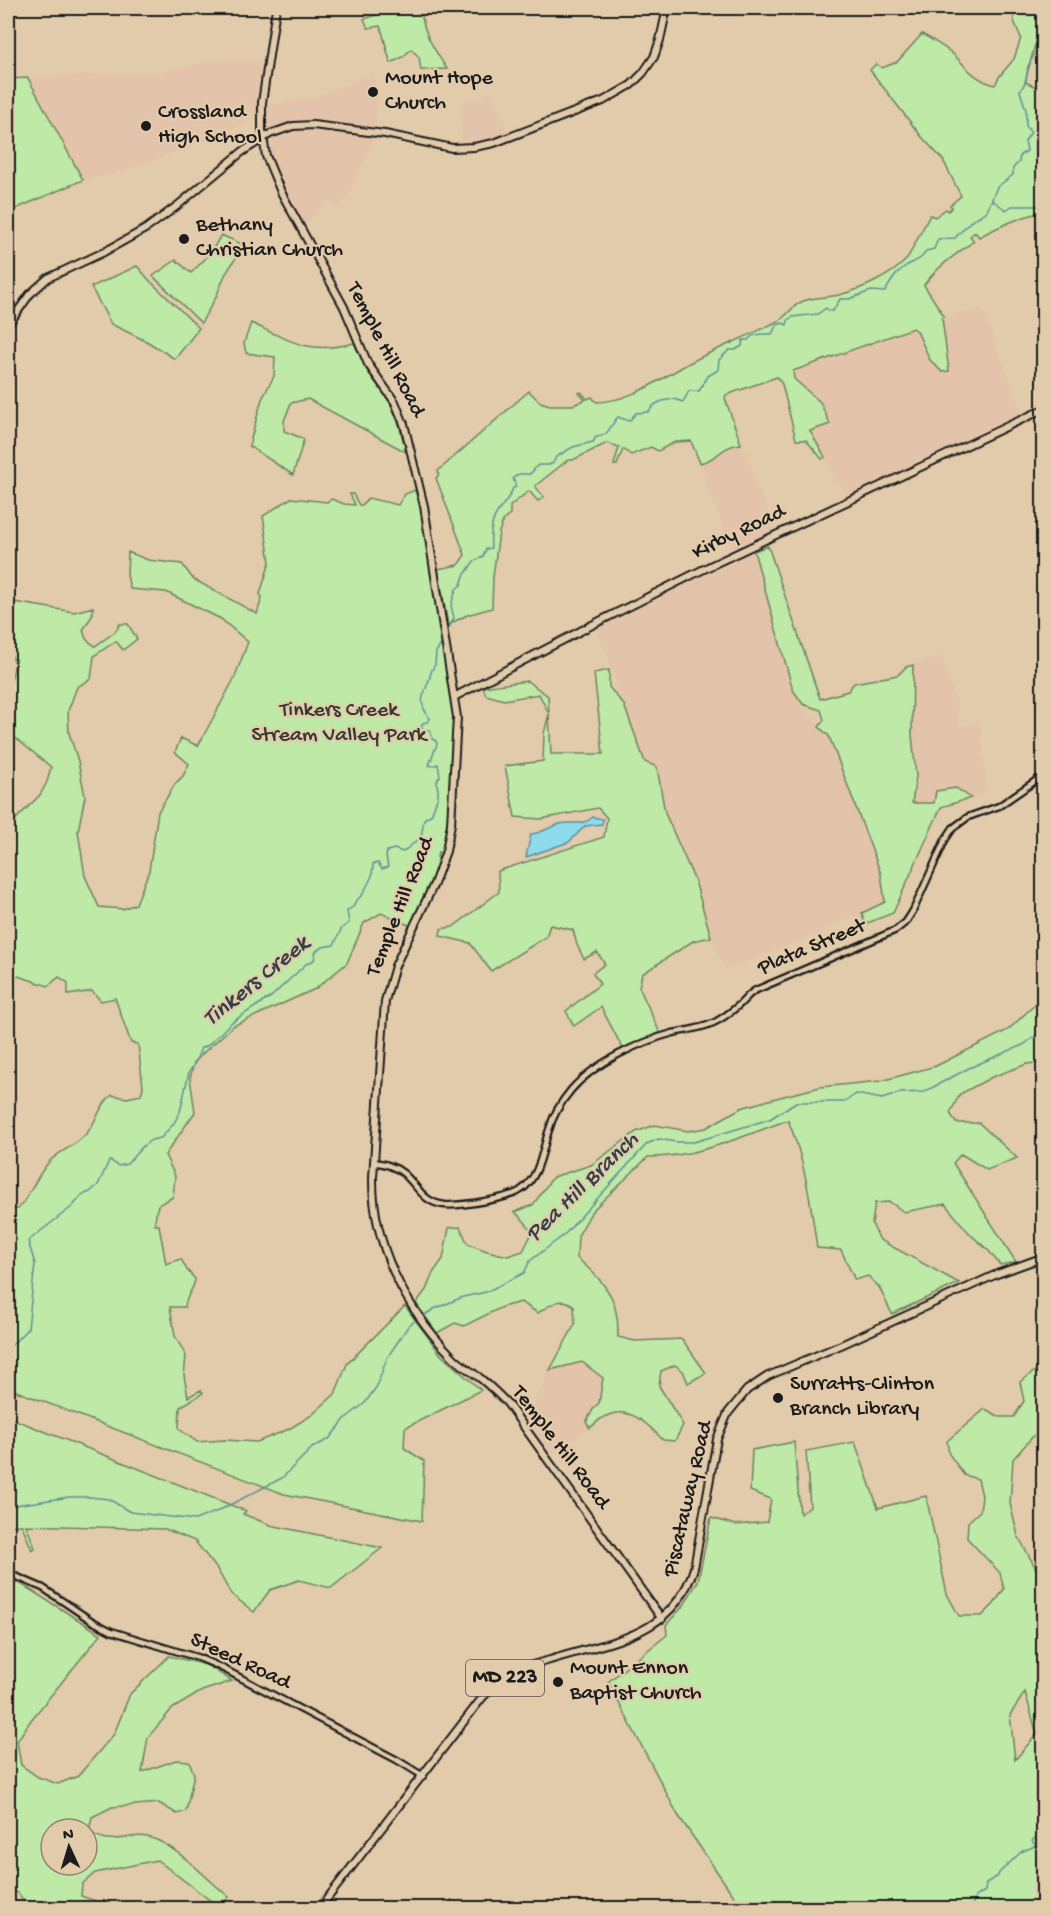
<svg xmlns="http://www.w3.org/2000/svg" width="1051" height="1916" font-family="'Gochi Hand',sans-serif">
  <rect width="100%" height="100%" fill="#e2cbab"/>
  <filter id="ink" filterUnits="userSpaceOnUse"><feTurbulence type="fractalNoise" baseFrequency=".0167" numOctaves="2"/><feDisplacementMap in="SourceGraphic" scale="12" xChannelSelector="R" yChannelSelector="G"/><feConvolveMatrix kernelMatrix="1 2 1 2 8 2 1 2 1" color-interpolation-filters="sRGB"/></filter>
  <g filter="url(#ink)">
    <!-- built -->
    <path fill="#e3c3a9" d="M 210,61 L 264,62 L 256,117 L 220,136 L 117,173 L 83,180 L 28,78 L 99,74 L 158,73 Z
      M 361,77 L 372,78 L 379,95 L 374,128 L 315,120 L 285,124 L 271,130 L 266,126 L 266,106 L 320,96 L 328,91 L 348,85 Z
      M 490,91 L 509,134 L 483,142 L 461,144 L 463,101 L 481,97 Z
      M 311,128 L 375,136 L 347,197 L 338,209 L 329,199 L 303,225 L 273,167 L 268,147 L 269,140 L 274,135 L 294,129 Z
      M 982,308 L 1023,416 L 847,496 L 810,431 L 830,424 L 820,402 L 793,379 L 790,359 L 910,326 L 917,331 L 930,360 L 949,371 L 942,318 Z
      M 741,444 L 746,454 L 775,532 L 732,551 L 700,466 L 709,461 L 728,445 Z
      M 754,551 L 793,690 L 819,727 L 828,736 L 881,874 L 885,902 L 798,942 L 725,970 L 711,937 L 695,881 L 665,813 L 657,767 L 645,762 L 597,628 Z
      M 941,656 L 956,701 L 959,728 L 980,721 L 987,792 L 971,798 L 956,788 L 937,791 L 934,803 L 912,803 L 916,776 L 912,735 L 913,665 Z
      M 582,1362 L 603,1378 L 599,1403 L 594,1408 L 586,1422 L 590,1428 L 550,1455 L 525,1419 L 550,1370 Z"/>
    <!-- green -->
    <path fill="#bee9a6" stroke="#6d8261" stroke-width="1.5" fill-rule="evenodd" d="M 398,8 L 421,8 C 422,32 434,49 447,69 L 421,70 L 419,57 L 411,49 L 403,57 L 391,63 C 386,51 385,38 380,26 L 368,28 L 364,19 Z
      M 1013,8 L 1022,8 L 1034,11 L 1036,8 L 1043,8 L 1043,27 L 1034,48 L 1025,82 L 1041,89 L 1040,94 L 1043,95 L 1043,212 C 1020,217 1001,225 979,237 L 975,232 L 970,236 L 974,241 C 955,255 938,266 924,285 L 944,316 L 942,318 L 949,371 L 942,372 L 930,360 L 917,331 L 913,328 L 793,371 L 794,379 L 820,402 L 830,424 L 810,431 L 825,457 L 822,459 L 806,440 L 796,440 L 782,384 L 777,377 L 726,395 L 725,398 L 741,444 C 720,446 719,459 700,463 L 691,441 L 675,442 L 658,451 L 651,447 L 631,455 L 623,449 L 617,465 L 614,465 L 619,447 L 607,443 L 573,460 L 568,460 L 535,486 L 544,497 L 538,501 L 529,491 L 510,506 L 510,514 L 503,521 L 499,532 L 493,577 L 492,608 L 467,615 L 448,625 L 438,569 L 458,565 L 465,555 L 436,478 L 439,475 L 438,471 L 529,391 L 540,402 L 550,405 L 573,405 L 585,400 L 579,393 L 581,392 L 587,399 L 592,397 L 596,402 C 632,402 664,376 695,360 C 723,346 751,335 778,321 C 786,317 791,308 799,303 C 811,296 826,298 839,295 C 862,289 890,277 907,259 L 930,215 L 935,217 L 946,209 L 948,211 L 952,207 L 950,205 L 961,196 L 943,160 L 921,136 L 870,70 L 876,64 L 882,68 L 897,62 L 922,34 C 932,40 945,47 954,55 C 967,68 975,80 995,85 L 999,77 L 1014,59 L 1021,38 L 1014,21 Z
      M 28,78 L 83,180 L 8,212 L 8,79 Z
      M 221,235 L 244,245 L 225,275 L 216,297 L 201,323 L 153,276 L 176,260 L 191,273 L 210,254 Z
      M 137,266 L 150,281 L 199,328 L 175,359 L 148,342 L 111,324 L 91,287 Z
      M 251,323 C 290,341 309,355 354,343 L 368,372 L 389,401 L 399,424 L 406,452 L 308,399 L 291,403 L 284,421 L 284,431 L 304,439 L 293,475 L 249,446 L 262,399 L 274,376 L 275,357 L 246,353 L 244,343 Z
      M 415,490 L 416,494 L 419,492 L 452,689 L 453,719 L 455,719 L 450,809 L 444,854 L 438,852 L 437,857 L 442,859 L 439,868 L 411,926 L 381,913 L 364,923 L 347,963 L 315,989 L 233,1026 L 203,1053 L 194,1063 L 190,1078 L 195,1112 L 165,1155 L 175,1176 L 173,1197 L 158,1205 L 154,1225 L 159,1225 L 166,1264 L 181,1259 L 187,1270 L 195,1279 C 195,1288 186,1294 185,1307 L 170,1307 L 175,1336 L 186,1356 L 184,1376 L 188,1397 L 201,1390 L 203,1393 L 180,1407 L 179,1429 L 197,1442 L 224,1440 L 257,1442 L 289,1429 L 312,1415 L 335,1394 L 347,1364 L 405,1306 L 442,1356 L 481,1390 L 405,1428 L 404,1448 L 424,1461 L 422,1521 L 284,1494 L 8,1388 L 8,1209 L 18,1209 C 31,1195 36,1176 49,1162 C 59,1151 76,1146 86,1134 C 97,1122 99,1105 112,1095 L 127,1098 L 141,1095 L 143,1087 L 138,1044 L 131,1043 L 115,998 L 101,1001 L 92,991 L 68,995 L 68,983 L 59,977 L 48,986 L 18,976 L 8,976 L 8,831 L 17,818 L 40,795 L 47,782 L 51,767 L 8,732 L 8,688 L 11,681 L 15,663 L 8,648 L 8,601 L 74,612 L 93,607 L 92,616 L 83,630 L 86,639 L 95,646 L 115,632 L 120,624 L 128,624 L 137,639 L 123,650 L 116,641 L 94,656 L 91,679 L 77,687 L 68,711 L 69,733 L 78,761 L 85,796 L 78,831 L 85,876 L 99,907 L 123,909 L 136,904 L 149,871 L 158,812 L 175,784 L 183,776 L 189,764 L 175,752 L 181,738 L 198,746 L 234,679 L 248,642 L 221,619 L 166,592 L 130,589 L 127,575 L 128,552 L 148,560 L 182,564 L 193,579 L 257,614 L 262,597 L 260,594 L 270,562 L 263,516 L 291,498 L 327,502 L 332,499 L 344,504 L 355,505 L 350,494 L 353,494 L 359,505 L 362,505 L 368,498 L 398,505 L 405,494 Z
      M 768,546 L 820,699 L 848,691 L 854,683 L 898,675 L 906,667 L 913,665 L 912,735 L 916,776 L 912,803 L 934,803 L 936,791 L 956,788 L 971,798 L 941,807 L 893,913 L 865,924 L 862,913 L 885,902 L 881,874 L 829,736 L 819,727 L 824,720 L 821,710 L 803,704 L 793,690 L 754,551 Z
      M 609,670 L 609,687 L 624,705 L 645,762 L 657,767 L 665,813 L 695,881 L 711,937 L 693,941 L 642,974 L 639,987 L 660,1033 L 623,1049 L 601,1007 L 574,1026 L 566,1011 L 600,984 L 593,973 L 605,964 L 597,952 L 584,959 L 577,945 L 573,930 L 550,925 L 546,937 L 491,971 L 470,943 L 440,936 L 441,929 L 453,927 L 499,892 L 498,871 L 604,837 L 607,818 L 598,808 L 541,819 L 515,817 L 505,766 L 543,761 L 544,733 L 549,714 L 539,694 L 504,700 L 486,695 L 483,687 L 527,681 L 548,696 L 551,754 L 603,754 L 594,673 Z
      M 1043,997 L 1043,1062 L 1027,1064 L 992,1077 L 960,1094 L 950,1113 L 956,1123 L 979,1123 L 1017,1158 L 987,1170 L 961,1154 L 953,1163 L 1016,1262 L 1000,1265 L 989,1251 L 970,1234 L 945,1204 L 904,1212 L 890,1202 L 875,1203 L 872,1224 L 880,1240 L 959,1283 L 892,1314 L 879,1287 L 868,1276 L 855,1280 L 841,1250 L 817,1248 C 811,1205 805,1160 788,1120 C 743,1136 696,1158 648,1157 L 592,1211 L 578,1236 L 577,1258 C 593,1272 613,1290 616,1312 C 618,1320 618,1329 618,1337 L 635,1341 L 682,1339 L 706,1373 L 688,1383 L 683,1371 L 675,1365 L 661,1371 L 659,1386 L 683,1425 L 675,1441 L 663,1440 C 648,1424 629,1405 606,1416 C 600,1418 595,1424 590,1428 L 586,1422 L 594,1408 L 599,1403 L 603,1378 L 582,1362 L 550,1370 L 575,1324 L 574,1306 C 562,1295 550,1305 538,1313 L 521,1302 L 502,1307 L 464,1326 L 455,1323 L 437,1333 L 416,1303 L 426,1290 L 433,1273 L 443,1259 L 449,1228 L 460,1227 L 468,1244 L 487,1251 L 508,1256 L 523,1251 L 532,1233 L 525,1222 L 515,1212 L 533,1205 L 553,1177 L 591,1165 L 636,1132 L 655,1125 L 688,1131 L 706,1128 L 741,1108 L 780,1097 L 820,1087 L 881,1081 L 936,1066 L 1008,1030 Z
      M 1043,1365 L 1043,1425 L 1013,1459 L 1010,1504 L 1018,1536 L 1040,1576 L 1043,1578 L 1044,1825 L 1038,1827 L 1043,1842 L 1043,1908 L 742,1908 L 678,1815 L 608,1682 L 667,1635 L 666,1625 L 684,1605 L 698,1581 L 711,1518 L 736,1525 L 767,1522 L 771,1499 L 750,1491 L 752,1450 L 794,1442 L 800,1514 L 810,1507 L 806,1451 L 855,1442 L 878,1508 L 926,1496 L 947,1594 L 959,1616 L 982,1616 L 994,1604 L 1004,1589 L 1000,1573 L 967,1538 L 968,1522 L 980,1511 L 982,1496 L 978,1479 L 964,1475 L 949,1454 L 947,1441 L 985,1409 L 1000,1417 L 1014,1417 L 1024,1401 L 1020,1382 ZM 1025,1692 L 1037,1734 L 1015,1760 L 1010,1715 Z
      M 8,1417 L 246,1511 L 243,1514 L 270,1525 L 382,1548 L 331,1588 L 299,1580 L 270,1590 L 254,1612 L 231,1594 L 217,1569 L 195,1541 L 165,1529 L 26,1525 L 35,1548 L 32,1550 L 22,1525 L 8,1526 Z
      M 8,1579 L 21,1584 L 101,1634 L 31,1720 L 17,1741 L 21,1765 L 38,1777 L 58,1784 L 78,1776 L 114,1734 L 130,1694 L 169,1656 L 207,1665 L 232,1681 L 202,1691 L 172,1709 L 148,1737 L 142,1772 L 176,1760 L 189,1761 L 194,1774 L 186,1811 L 177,1814 L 159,1803 L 112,1807 L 92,1817 L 89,1831 C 111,1849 131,1831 151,1838 C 176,1845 208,1880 229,1897 L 219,1907 L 157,1860 L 95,1873 L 82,1884 L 81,1896 L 112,1907 L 132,1906 L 138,1908 L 28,1908 L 19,1894 L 8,1886 ZM 51,1829 L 87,1829 L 87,1865 L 51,1865 Z"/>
    <!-- water -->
    <path fill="#8ddbed" stroke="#608f99" stroke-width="1.5" d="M 593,817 L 603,819 L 602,824 L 585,826 L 569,842 L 526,857 L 531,834 C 542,833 549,827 560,824 C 573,821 581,827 593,817 Z"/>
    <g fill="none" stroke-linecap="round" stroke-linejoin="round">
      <!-- stream -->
      <path stroke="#608f99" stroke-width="1.5" d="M 992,200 L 1006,210 L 1012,206 L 1044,206
        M 447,632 L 454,618 L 451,606 L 456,589 L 461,585 L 464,576 L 474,561 L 483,557 L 486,549 L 491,548 C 490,538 491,521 497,513 C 503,504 510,498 513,488 L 516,487 L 513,478 L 519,474 L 530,474 L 538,465 L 549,465 L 553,463 L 556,457 L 573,447 L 593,442 L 596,437 C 610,436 609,426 618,417 L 629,421 L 636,413 L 648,412 L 654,405 L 662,401 L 674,399 L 683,402 L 689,391 L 699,391 L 708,376 L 718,370 L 719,360 L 729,350 L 735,350 L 742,346 L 743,340 L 748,340 C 753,333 764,334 772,334 L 776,326 L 782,323 L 787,325 L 788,320 L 792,317 L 818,314 L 826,308 L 829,311 L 833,311 L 840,299 L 849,299 L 871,291 L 885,292 C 890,283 895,274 903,268 C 911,262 923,260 926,251 L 934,249 L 938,239 L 955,238 L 970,222 L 987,211 L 997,187 L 1013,175 L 1013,168 L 1019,162 L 1020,155 L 1027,151 L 1025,141 L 1031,132 L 1026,127 L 1026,110 L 1020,91 L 1026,81 L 1028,66 L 1038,48 L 1044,32
        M 423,1316 L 434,1309 L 463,1297 L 486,1292 L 524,1273 L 530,1261 L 564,1235 L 647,1144 L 659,1139 L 676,1142 L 694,1142 L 770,1119 L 796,1102 L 844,1102 L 856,1094 L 882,1099 L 900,1093 L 924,1092 L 969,1068 L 1025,1044 L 1044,1029
        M 8,1349 L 28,1328 L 35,1264 L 28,1241 L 73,1206 L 82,1195 L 90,1192 L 98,1185 L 109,1161 L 111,1161 L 118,1166 L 127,1164 L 142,1147 L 151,1140 L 161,1138 L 174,1123 L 180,1112 L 189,1072 L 194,1065 L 201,1048 L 207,1046 L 232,1022 L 272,996 L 306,964 L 314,960 L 316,951 L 323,947 L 334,945 L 342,928 L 349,923 L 347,911 L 354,906 L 355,902 L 363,894 L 372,876 L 373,864 L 378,863 L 382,869 L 388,867 L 386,856 L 387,851 L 394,849 L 403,852 L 421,837 L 424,819 L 432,814 C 433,807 437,801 438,795 C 439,786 434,783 440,776 L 438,764 L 432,766 L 429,765 L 437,744 L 436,741 L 432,739 L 430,730 L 423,730 L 421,727 L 423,723 L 427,722 L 430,719 C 419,703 421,700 428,683 C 431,676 430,670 435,665 L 436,652 L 443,642
        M 8,1506 L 70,1497 L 89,1497 L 109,1499 L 130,1512 L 195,1520 L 218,1511 L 282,1478 L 312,1448 L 329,1439 L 346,1418 L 365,1403 L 377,1386 L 387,1358 L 409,1325 L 418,1319
        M 966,1908 L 972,1905 L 975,1897 L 985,1891 L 986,1883 L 998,1876 L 999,1873 L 1021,1852 L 1037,1845 L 1037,1843 L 1033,1843 L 1032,1841 L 1035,1838 L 1038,1839 L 1040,1831 L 1044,1832"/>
      <!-- minor casing -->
      <g stroke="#1c1c1c" stroke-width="9">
        <path id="minor" d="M 374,1162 C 385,1164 394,1166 403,1173 C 418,1186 423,1203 445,1205 C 460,1206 509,1199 521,1190 C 540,1177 542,1150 549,1130 C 553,1115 561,1102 571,1090 C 594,1063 639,1042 673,1033 C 687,1030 700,1029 713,1023 C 722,1019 731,1012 739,1005 C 745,1000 748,994 756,990 L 896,930 L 906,922 L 913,911 L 945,840 L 953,828 L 968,817 L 999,806 L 1044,775
          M 8,1573 L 43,1588 L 92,1621 L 111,1631 L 199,1658 L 218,1666 L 397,1760 L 423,1776"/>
      </g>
      <!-- major casing -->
      <g stroke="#1c1c1c" stroke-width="10">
        <path id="major" d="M 276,8 L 262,103 L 262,130 L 266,156 L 281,192 L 344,307 L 368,364 L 395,402 L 404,424 L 424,506 L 457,717 L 451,824 L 446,851 L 434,884 L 395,966 L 385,1001 L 373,1177 C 372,1244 405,1308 451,1355 C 459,1364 470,1370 480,1378 C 490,1386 498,1394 507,1403 L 662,1619
          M 8,325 L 30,294 L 48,278 L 104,252 L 147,228 L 177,206 L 242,152 L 270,134 L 293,126 L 313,125 L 385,134 L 452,148 L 474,147 L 494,143 L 603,101 L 631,85 L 643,73 L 654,57 L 660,40 L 667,8
          M 454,697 L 592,625 L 712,565 L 1044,409
          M 320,1908 L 482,1698 C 492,1688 502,1678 515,1672 C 526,1666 538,1663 550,1660 C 610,1641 673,1637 694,1568 L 717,1439 L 728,1413 L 747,1390 L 768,1376 L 841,1345 L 997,1274 L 1044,1257"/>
      </g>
      <!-- minor -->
      <use href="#minor" stroke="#e2cbab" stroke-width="4.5"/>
      <!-- major -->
      <use href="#major" stroke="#e2cbab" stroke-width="6"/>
    </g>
  </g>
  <!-- markers -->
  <g fill="#1c1c1c" stroke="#e2cbab" stroke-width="2">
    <circle cx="373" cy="92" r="6"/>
    <circle cx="146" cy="126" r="6"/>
    <circle cx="184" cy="239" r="6"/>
    <circle cx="778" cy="1398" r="6"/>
    <circle cx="558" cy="1682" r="6"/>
  </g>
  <g text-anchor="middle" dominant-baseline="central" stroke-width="4.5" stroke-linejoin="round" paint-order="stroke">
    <!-- shield labels -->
    <rect fill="#e2cbab" stroke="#575047" stroke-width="1.5" x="466" y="1660" width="78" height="36" rx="4.5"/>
    <g font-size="21" font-weight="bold" fill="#1c1c1c">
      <text x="505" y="1678">MD 223</text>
    </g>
    <!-- poi labels -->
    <g font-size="22" fill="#1c1c1c" stroke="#e2cbab" text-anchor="start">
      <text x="385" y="79">Mount Hope<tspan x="385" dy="25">Church</tspan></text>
      <text x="158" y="113">Crossland<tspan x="158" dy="25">High School</tspan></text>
      <text x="196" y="226">Bethany<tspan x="196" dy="25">Christian Church</tspan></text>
      <text x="790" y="1385">Surratts-Clinton<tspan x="790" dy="25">Branch Library</tspan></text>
      <text x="570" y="1669">Mount Ennon<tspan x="570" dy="25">Baptist Church</tspan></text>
    </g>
    <!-- street labels -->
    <g font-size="22" fill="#1c1c1c" stroke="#e2cbab">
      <text transform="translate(385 350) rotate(63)">Temple Hill Road</text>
      <text transform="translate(739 533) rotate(-26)">Kirby Road</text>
      <text transform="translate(401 907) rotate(-68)">Temple Hill Road</text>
      <text transform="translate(812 948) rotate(-23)">Plata Street</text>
      <text transform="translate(560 1448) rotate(53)">Temple Hill Road</text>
      <text transform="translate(689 1499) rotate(-77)">Piscataway Road</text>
      <text transform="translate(240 1662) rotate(25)">Steed Road</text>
    </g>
    <!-- park labels -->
    <g font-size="22" fill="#343b31" stroke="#e2cbab">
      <text x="339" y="711">Tinkers Creek<tspan x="339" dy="25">Stream Valley Park</tspan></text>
    </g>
    <!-- water labels -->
    <g font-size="24" font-style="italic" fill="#334246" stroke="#e2cbab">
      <text transform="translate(257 982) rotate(-39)">Tinkers Creek</text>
      <text transform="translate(583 1188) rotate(-44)">Pea Hill Branch</text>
    </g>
  </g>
  <!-- margin -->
  <rect width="1051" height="1916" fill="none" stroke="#e2cbab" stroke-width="30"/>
  <rect x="15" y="15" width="1021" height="1886" fill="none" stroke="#1c1c1c" stroke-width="2" filter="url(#ink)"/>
  <!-- north arrow -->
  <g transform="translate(69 1847) rotate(356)"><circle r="28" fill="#e2cbab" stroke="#938572" stroke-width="1.5"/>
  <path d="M0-4.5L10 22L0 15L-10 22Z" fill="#1c1c1c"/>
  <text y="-9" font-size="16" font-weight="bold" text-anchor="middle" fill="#1c1c1c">N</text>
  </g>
</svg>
